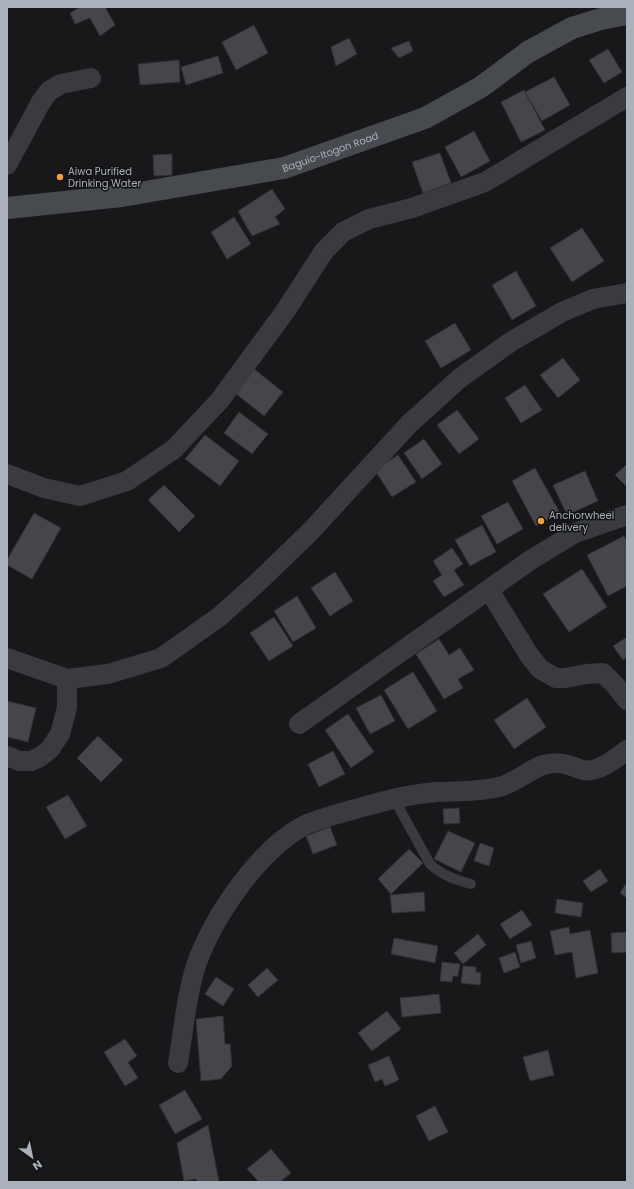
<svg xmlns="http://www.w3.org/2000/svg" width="634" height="1189" font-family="Poppins,sans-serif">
  <rect width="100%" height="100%" fill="#18181a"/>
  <!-- building -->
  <path fill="#44464a" stroke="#323236" d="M 80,7 L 105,7 L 115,25 L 100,36 L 90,18 L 75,24 L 70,13 Z
    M 254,25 L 268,53 L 236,70 L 222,42 Z
    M 349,38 L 357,54 L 336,66 L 331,47 Z
    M 409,41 L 413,51 L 399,58 L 391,48 Z
    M 608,49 L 622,72 L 604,83 L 589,60 Z
    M 218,56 L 223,73 L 186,85 L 181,67 Z
    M 179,60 L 180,82 L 140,85 L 138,64 Z
    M 554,77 L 570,105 L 542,121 L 525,92 Z
    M 524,90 L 545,130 L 521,142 L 501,102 Z
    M 474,131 L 490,161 L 461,177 L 445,147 Z
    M 440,153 L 451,183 L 423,193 L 412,162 Z
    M 172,154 L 172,175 L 154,176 L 153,155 Z
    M 272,189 L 285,209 L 275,217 L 280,224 L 252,236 L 238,211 Z
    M 234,217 L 251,244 L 227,259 L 211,232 Z
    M 582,228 L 604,261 L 572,282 L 550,248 Z
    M 516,271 L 536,306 L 512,320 L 492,285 Z
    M 455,323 L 471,350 L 441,368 L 425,341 Z
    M 563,358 L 580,380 L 558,398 L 540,375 Z
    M 254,369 L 283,392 L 264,416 L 235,393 Z
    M 525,385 L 542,410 L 521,423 L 505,398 Z
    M 457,410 L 479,439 L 459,454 L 437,425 Z
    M 239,412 L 268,434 L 252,454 L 224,433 Z
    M 205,435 L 239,461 L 220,486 L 185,459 Z
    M 424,439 L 442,464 L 422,479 L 404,453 Z
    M 398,455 L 416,482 L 392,497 L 375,470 Z
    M 627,464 L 627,487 L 615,475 Z
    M 535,468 L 560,513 L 536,526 L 512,481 Z
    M 585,471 L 598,501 L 567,515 L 553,485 Z
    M 164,485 L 195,516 L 179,532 L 148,500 Z
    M 508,502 L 523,529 L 497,544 L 481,516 Z
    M 34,513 L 61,528 L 32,579 L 7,565 L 7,560 Z
    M 482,525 L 496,552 L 470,566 L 455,540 Z
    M 624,536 L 627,541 L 627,586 L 608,596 L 587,555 Z
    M 452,548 L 463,564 L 454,570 L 464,585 L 444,597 L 433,581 L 442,575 L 433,561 Z
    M 582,569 L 607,607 L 569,632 L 543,594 Z
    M 335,572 L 353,601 L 330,616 L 311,588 Z
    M 297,596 L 316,628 L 293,642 L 274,611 Z
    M 274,617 L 293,646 L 269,661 L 250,633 Z
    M 627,637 L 627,657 L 623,660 L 613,646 Z
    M 439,639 L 449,655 L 460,648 L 474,670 L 458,679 L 463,688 L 444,699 L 416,654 Z
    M 413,672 L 437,711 L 408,729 L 384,690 Z
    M 381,695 L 395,721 L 370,734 L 356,708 Z
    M 527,698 L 546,727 L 514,749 L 494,720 Z
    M 7,701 L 36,708 L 28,742 L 7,737 Z
    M 348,714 L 374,752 L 351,768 L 325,730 Z
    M 98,736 L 123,760 L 101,782 L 77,758 Z
    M 333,751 L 345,774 L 319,787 L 308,764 Z
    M 68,795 L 87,826 L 65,839 L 46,807 Z
    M 459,808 L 460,823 L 444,824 L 443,809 Z
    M 330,827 L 337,845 L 313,854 L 306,836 Z
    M 448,831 L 475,843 L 461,872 L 434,859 Z
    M 480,843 L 494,848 L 489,866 L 474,861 Z
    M 409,849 L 423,863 L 391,894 L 378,879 Z
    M 600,869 L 608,881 L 591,892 L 583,881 Z
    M 627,882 L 627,898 L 620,893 Z
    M 424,892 L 425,911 L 392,913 L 390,895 Z
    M 557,899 L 583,903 L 581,917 L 555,913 Z
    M 522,910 L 532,925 L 510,939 L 500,924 Z
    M 569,927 L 570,934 L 590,930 L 598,973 L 576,978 L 572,952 L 555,955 L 550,931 Z
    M 627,932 L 627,952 L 612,953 L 611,933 Z
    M 478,934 L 486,945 L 463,964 L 454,953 Z
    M 394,938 L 438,946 L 435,963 L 391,954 Z
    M 531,941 L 536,958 L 521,963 L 516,945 Z
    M 515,952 L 520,967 L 504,973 L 499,958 Z
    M 442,962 L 460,964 L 458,976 L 453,976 L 452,982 L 440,981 Z
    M 463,966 L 476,967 L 476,972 L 481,973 L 480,985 L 461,983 Z
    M 267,968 L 278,980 L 258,997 L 248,985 Z
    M 216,977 L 234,989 L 223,1006 L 205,994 Z
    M 439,994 L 441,1013 L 402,1017 L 400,998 Z
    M 387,1011 L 401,1029 L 372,1051 L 358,1033 Z
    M 223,1016 L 225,1044 L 230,1044 L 232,1066 L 221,1079 L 201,1081 L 196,1019 Z
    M 125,1039 L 137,1056 L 128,1062 L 138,1078 L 125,1086 L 104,1052 Z
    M 548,1050 L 554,1075 L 530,1081 L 523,1057 Z
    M 389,1056 L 399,1080 L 385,1086 L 382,1079 L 375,1082 L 368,1065 Z
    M 185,1090 L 202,1119 L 175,1134 L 159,1105 Z
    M 435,1106 L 448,1132 L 429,1141 L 416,1116 Z
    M 208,1125 L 219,1182 L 197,1182 L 196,1179 L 184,1181 L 177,1143 Z
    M 271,1149 L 291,1173 L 280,1182 L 259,1182 L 247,1169 Z"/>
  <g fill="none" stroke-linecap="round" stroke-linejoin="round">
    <!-- service -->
    <path stroke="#393b3f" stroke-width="10" d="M 394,799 L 430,864 C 441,875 456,880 471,884"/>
    <!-- minor -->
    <path stroke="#393b3f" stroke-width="20" d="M 7,165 L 41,102 L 49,91 L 61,84 L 91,78
      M 7,474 L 44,488 L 80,496 L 127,481 L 174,449 L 220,400 L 286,310 L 324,251 L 343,232 L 369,219 L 412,208 L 485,182 L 627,97
      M 489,590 L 529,655 L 540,669 L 556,678 L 565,678 L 586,674 L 603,673 L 615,685 L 627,700
      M 7,658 L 67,679 L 108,674 L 161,658 L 219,617 L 256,584 L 310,532 L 409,424 L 460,378 L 512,341 L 562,312 L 593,299 L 627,293
      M 299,724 L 529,561 L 575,533 L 627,515
      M 7,756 L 19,761 L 31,761 L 40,757 L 50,749 L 60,734 L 67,708 L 67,679
      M 178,1063 C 183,1035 185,1007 192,980 C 203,929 258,849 305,825 C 314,821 324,818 334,815 C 355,809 376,803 397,798 C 410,795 424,793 437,792 C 458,791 478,792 499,787 C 515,783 529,770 543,765 C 551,763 560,762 568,765 C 573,766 578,769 583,770 C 598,773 615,759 627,750"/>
    <!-- secondary -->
    <path stroke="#474a4f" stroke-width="22" id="s1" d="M 7,208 L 122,196 L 284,168 L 425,118 L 481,87 L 528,52 L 572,28 L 601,19 L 627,14"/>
  </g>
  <!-- markers -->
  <g fill="#f49f36" stroke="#131315" stroke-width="1.5">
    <circle cx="60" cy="177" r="4"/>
    <circle cx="541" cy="521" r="4"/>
  </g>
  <g text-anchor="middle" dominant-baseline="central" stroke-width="3" stroke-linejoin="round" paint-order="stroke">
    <!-- street labels -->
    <g font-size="10" fill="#aab1ba" stroke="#131315">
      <text stroke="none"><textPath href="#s1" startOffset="329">Baguio-Itogon Road</textPath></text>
    </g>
    <!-- poi labels -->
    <g font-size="10" fill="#aab1ba" stroke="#131315" text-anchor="start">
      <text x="68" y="171">Aiwa Purified<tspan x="68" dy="12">Drinking Water</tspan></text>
      <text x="549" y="515">Anchorwheel<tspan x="549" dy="12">delivery</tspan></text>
    </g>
  </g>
  <!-- border -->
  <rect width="634" height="1189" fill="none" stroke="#aab1ba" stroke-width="16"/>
  <!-- north arrow -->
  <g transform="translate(32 1157) rotate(147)" stroke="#131315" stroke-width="3" paint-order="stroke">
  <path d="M0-3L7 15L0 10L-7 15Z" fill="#aab1ba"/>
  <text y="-6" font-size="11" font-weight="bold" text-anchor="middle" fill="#aab1ba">N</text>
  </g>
</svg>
